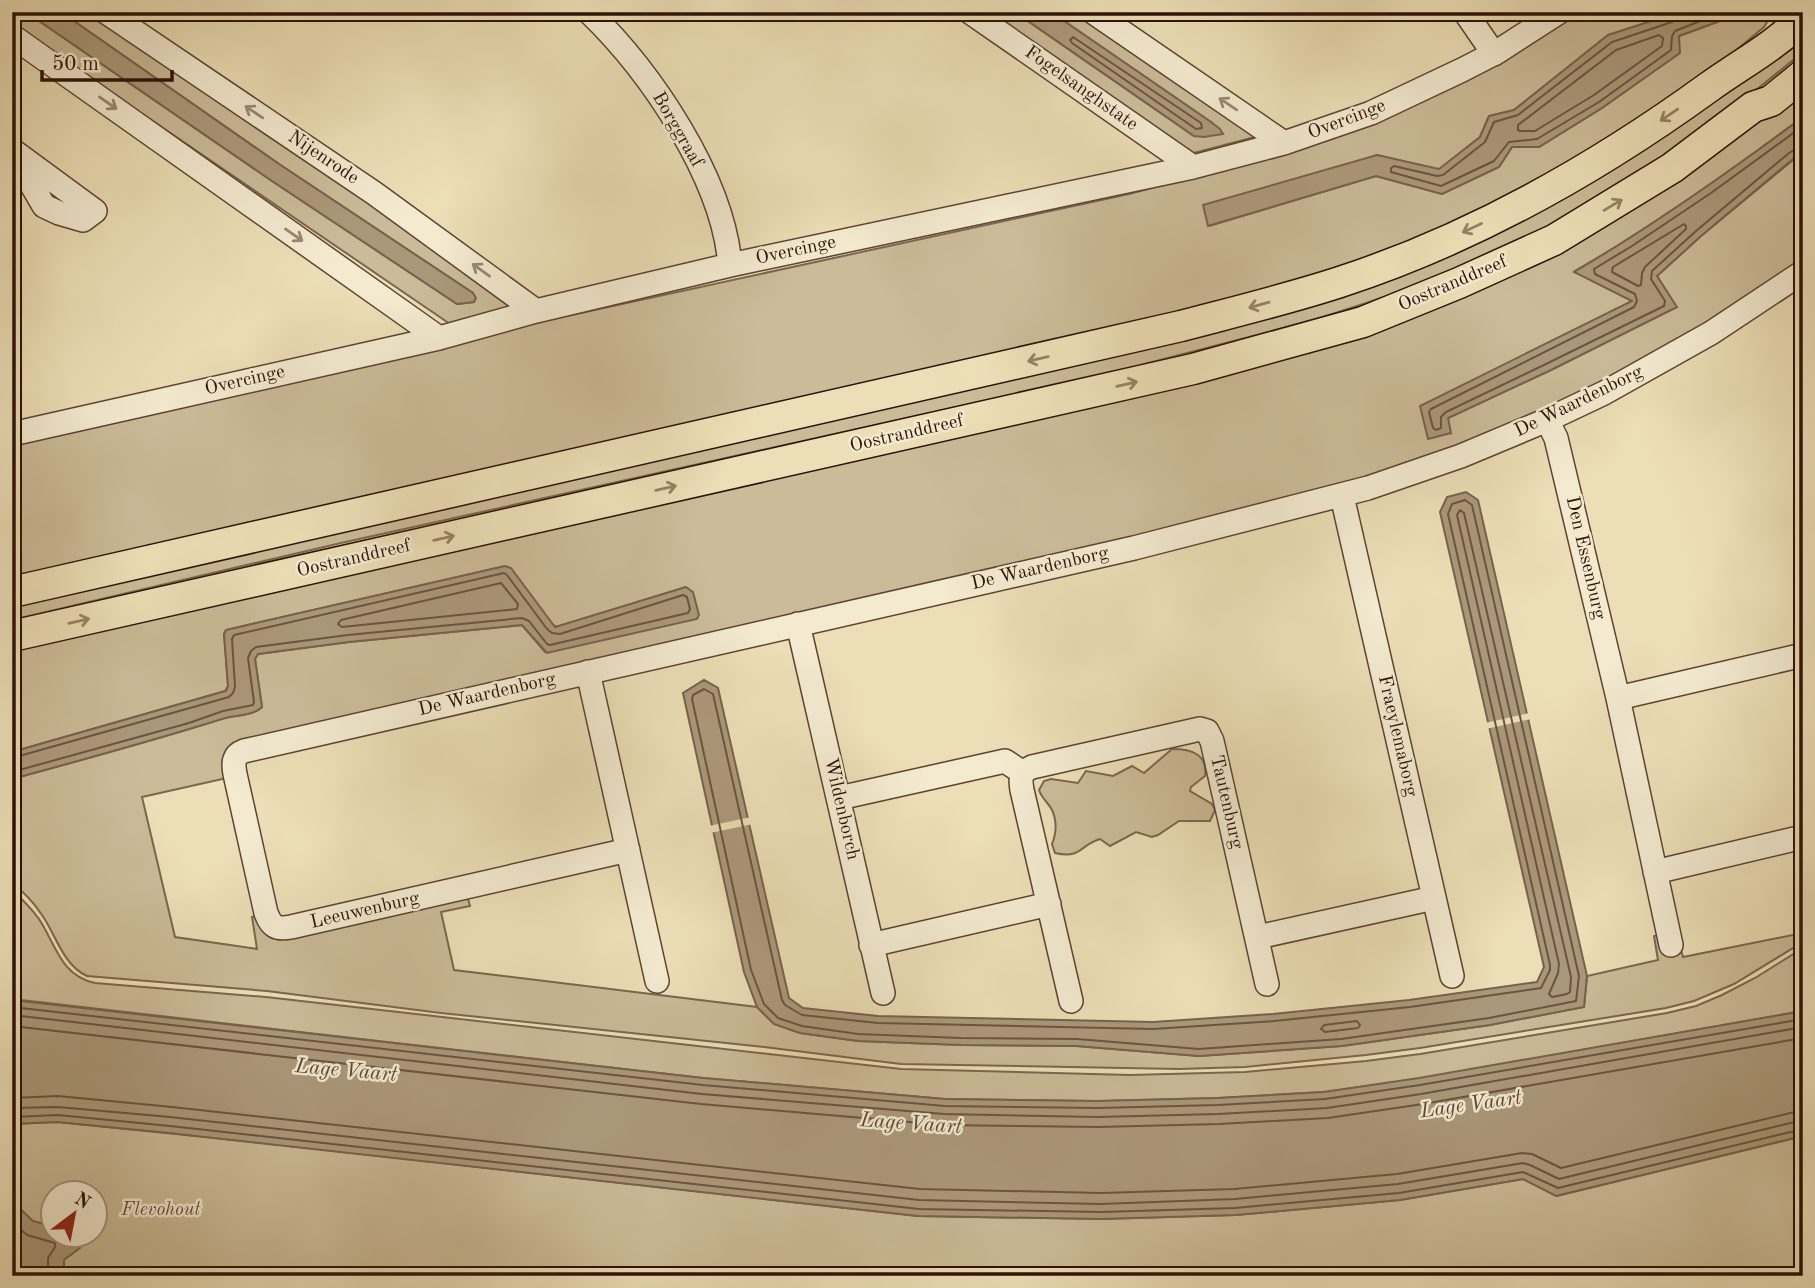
<svg xmlns="http://www.w3.org/2000/svg" width="1815" height="1288" font-family="'Old Standard TT',serif">
  <rect width="100%" height="100%" fill="#ecdeb6"/>
  <filter id="stains"><feTurbulence type="fractalNoise" baseFrequency=".00286" numOctaves="4"/><feColorMatrix values="0 0 0 0 .2 0 0 0 0 .09 0 0 0 0 .02 0 0 0 .5 -.17"/></filter>
  <radialGradient id="worn" r=".72"><stop offset=".6" stop-color="#630" stop-opacity="0"/><stop offset="1" stop-color="#630" stop-opacity=".3"/></radialGradient>
  <!-- green -->
  <path fill="#cbbb98" stroke="#7c664e" stroke-width="2" fill-rule="evenodd" d="M 12,12 L 26,12 L 272,181 L 457,304 L 474,302 L 473,293 L 279,164 L 61,12 L 92,12 L 523,307 L 450,324 L 12,25 Z
    M 977,12 L 1015,12 L 1194,136 L 1211,122 L 1051,12 L 1082,12 L 1231,115 L 1254,134 L 1255,137 L 1190,154 Z
    M 1571,12 L 1679,12 L 1608,36 L 1514,110 L 1489,116 L 1480,137 L 1439,170 L 1377,155 L 1209,226 L 1376,176 L 1442,194 L 1499,167 L 1512,147 L 1539,147 L 1602,108 L 1679,53 L 1679,36 L 1720,21 L 1716,12 L 1773,12 L 1764,27 L 1710,72 L 1509,202 L 1350,268 L 1228,302 L 12,577 L 12,444 L 419,348 L 1129,194 L 1167,184 L 1509,53 Z
    M 1803,35 L 1803,52 L 1740,103 L 1629,181 L 1529,237 L 1418,286 L 1311,321 L 1102,375 L 341,543 L 12,620 L 12,604 L 1342,296 Z
    M 1803,80 L 1803,117 L 1707,188 L 1628,240 L 1575,271 L 1633,301 L 1421,407 L 1450,433 L 1448,418 L 1551,370 L 1676,307 L 1657,276 L 1701,236 L 1799,155 L 1803,160 L 1803,261 L 1756,295 L 1606,383 L 1410,468 L 1247,512 L 234,744 L 229,747 L 224,754 L 227,778 L 142,797 L 175,937 L 257,949 L 252,917 L 259,915 C 261,925 262,933 273,937 L 467,895 L 470,906 L 441,912 L 454,970 L 757,1007 L 774,1024 L 800,1033 L 858,1041 L 961,1045 L 1076,1046 L 1199,1056 L 1342,1046 L 1490,1025 L 1584,1007 L 1587,976 L 1658,960 L 1654,936 L 1661,935 L 1679,943 L 1683,957 L 1803,933 L 1803,942 L 1734,984 L 1694,1001 L 1666,1008 L 1420,1048 L 1366,1055 L 1245,1067 L 1179,1069 L 901,1064 L 764,1047 L 441,1013 L 267,991 L 87,976 C 63,965 56,935 42,915 C 34,903 24,892 12,883 L 12,779 C 82,760 152,741 221,719 C 234,715 253,716 262,707 L 255,659 L 258,654 L 349,642 L 522,625 L 545,652 L 686,587 L 557,627 L 553,625 L 505,566 L 226,630 L 224,634 L 228,686 L 225,691 L 12,752 L 12,649 L 1408,315 Z
    M 1172,749 C 1191,749 1208,754 1205,776 L 1191,787 L 1190,791 L 1212,804 L 1215,810 L 1210,821 L 1179,821 L 1158,835 L 1152,837 L 1136,832 L 1110,846 L 1100,839 C 1078,846 1082,859 1055,853 L 1052,844 C 1056,834 1057,821 1052,810 C 1048,802 1042,799 1039,790 L 1044,781 L 1051,779 L 1078,783 L 1086,771 L 1113,776 L 1132,766 L 1144,773 Z
    M 12,890 C 22,899 31,908 39,919 C 56,945 61,976 95,983 L 266,997 L 901,1069 L 1130,1075 L 1245,1072 L 1366,1061 L 1420,1054 L 1667,1013 L 1696,1006 L 1722,995 L 1755,978 L 1803,948 L 1803,1011 L 1419,1079 L 1324,1092 L 1218,1098 L 1098,1101 L 945,1099 L 703,1078 L 12,999 Z
    M 57,1122 L 226,1139 L 918,1216 L 1101,1219 L 1236,1215 L 1400,1200 L 1523,1179 L 1557,1196 L 1803,1136 L 1803,1276 L 12,1276 L 12,1124 ZM 52,1194 L 94,1194 L 94,1236 L 52,1236 Z"/>
  <!-- water -->
  <path fill="#ab987a" stroke="#78624b" stroke-width="2" d="M 26,12 L 61,12 L 279,164 L 473,293 L 476,298 L 474,302 L 457,304 L 272,181 Z
    M 1015,12 L 1051,12 L 1211,122 L 1220,129 L 1223,134 L 1204,137 L 1194,136 Z
    M 1679,12 L 1716,12 L 1720,21 L 1679,36 L 1680,53 L 1602,108 L 1539,147 L 1512,147 L 1499,167 L 1442,194 L 1376,176 L 1208,226 L 1203,205 L 1377,155 L 1439,169 L 1480,137 L 1489,116 L 1514,110 L 1608,35 Z
    M 1803,117 L 1803,160 L 1799,155 L 1793,159 L 1701,236 L 1657,276 L 1677,307 L 1551,370 L 1448,418 L 1451,433 L 1428,439 L 1420,406 L 1632,301 L 1574,272 C 1654,225 1729,172 1803,117 Z
    M 1466,492 L 1478,500 L 1587,976 L 1584,1007 L 1490,1025 L 1342,1046 L 1199,1056 L 1076,1046 L 961,1045 L 858,1041 L 800,1033 L 774,1024 L 757,1007 L 744,972 L 683,693 L 704,680 L 718,688 L 789,998 L 803,1008 L 878,1016 L 1153,1022 L 1273,1014 L 1409,1000 L 1537,982 L 1544,967 L 1440,512 L 1447,497 Z
    M 505,566 L 511,568 L 555,627 L 686,587 L 693,592 L 699,615 L 697,619 L 547,653 L 522,625 L 349,642 L 258,654 L 255,659 L 262,707 C 253,716 234,715 222,719 C 152,741 82,760 12,779 L 12,752 L 226,691 L 228,686 L 224,634 L 226,630 Z
    M 12,1000 L 703,1078 L 945,1099 L 1098,1101 L 1218,1098 L 1324,1092 L 1419,1078 L 1803,1011 L 1803,1136 L 1556,1196 L 1523,1179 L 1400,1200 L 1236,1215 L 1101,1219 L 918,1216 L 169,1133 L 57,1122 L 12,1124 Z
    M 12,1201 L 33,1221 L 52,1226 L 52,1236 L 67,1236 L 80,1248 L 64,1260 L 64,1276 L 12,1276 Z"/>
  <!-- pier -->
  <path fill="#ecdeb6" d="M 1529,713 L 1531,719 L 1486,729 L 1485,723 Z
    M 751,817 L 753,824 L 710,833 L 709,826 Z"/>
  <g fill="none" stroke-linecap="round" stroke-linejoin="round">
    <!-- shore -->
    <path stroke="#6c5440" stroke-width="2" d="M 1677,12 L 1676,18 L 1672,22 L 1612,42 L 1518,115 L 1494,122 L 1485,142 L 1443,175 L 1437,176 L 1394,166 L 1391,168 L 1391,172 L 1441,186 L 1494,161 L 1509,142 L 1537,139 L 1599,102 L 1671,50 L 1672,36 L 1675,31 L 1708,18 L 1710,12
      M 1659,35 L 1663,38 L 1662,46 L 1594,95 L 1535,131 L 1520,131 L 1518,130 L 1518,125 L 1616,50 Z
      M 1073,37 L 1201,123 L 1202,128 L 1196,129 L 1072,43 L 1070,40 Z
      M 1803,126 L 1711,193 L 1632,246 L 1594,269 L 1595,274 L 1635,294 L 1637,301 L 1634,307 L 1431,409 L 1429,412 L 1433,428 L 1436,430 L 1441,428 L 1441,417 L 1446,412 L 1548,363 L 1664,306 L 1665,301 L 1651,279 L 1652,271 L 1696,231 L 1789,153 L 1796,149 L 1803,150
      M 1684,224 L 1686,226 L 1686,229 L 1645,267 L 1642,273 L 1641,285 L 1638,286 L 1612,272 L 1613,267 Z
      M 1465,500 L 1472,505 L 1579,976 L 1576,1001 L 1489,1018 L 1341,1039 L 1199,1049 L 1077,1039 L 961,1038 L 858,1034 L 802,1026 L 778,1018 L 764,1004 L 751,970 L 692,699 L 693,695 L 704,689 L 713,694 L 782,1000 L 785,1005 L 802,1015 L 878,1023 L 1153,1029 L 1274,1021 L 1410,1007 L 1541,988 L 1550,970 L 1550,965 L 1448,514 L 1452,504 Z
      M 1460,510 L 1464,513 L 1571,977 L 1570,992 L 1567,994 L 1552,997 L 1549,994 L 1558,973 L 1559,964 L 1457,515 Z
      M 501,583 L 518,604 L 517,609 L 342,627 L 338,624 L 341,620 Z
      M 12,758 L 229,697 L 233,693 L 235,687 L 232,639 L 234,635 L 504,573 L 507,575 L 547,629 L 552,633 L 560,634 L 683,595 L 687,597 L 690,609 L 688,613 L 550,645 L 547,644 L 529,621 L 522,618 L 348,635 L 256,647 L 251,651 L 248,658 L 254,702 L 253,705 L 223,711 L 189,723 L 12,772
      M 12,1007 L 703,1085 L 945,1106 L 1098,1108 L 1218,1105 L 1325,1099 L 1420,1085 L 1803,1019
      M 12,1015 L 702,1094 L 944,1114 L 1098,1117 L 1218,1114 L 1327,1108 L 1421,1094 L 1803,1027
      M 1357,1021 L 1360,1025 L 1358,1028 L 1325,1032 L 1321,1029 L 1324,1025 Z
      M 12,1026 L 701,1104 L 944,1125 L 1098,1127 L 1219,1124 L 1328,1118 L 1423,1104 L 1803,1038
      M 12,1098 L 58,1096 L 172,1107 L 920,1189 L 1101,1193 L 1234,1189 L 1397,1174 L 1522,1153 L 1532,1154 L 1561,1168 L 1803,1110
      M 12,1108 L 58,1107 L 170,1117 L 919,1200 L 1101,1204 L 1235,1199 L 1398,1184 L 1523,1163 L 1530,1165 L 1559,1179 L 1803,1120
      M 12,1117 L 58,1115 L 170,1126 L 919,1209 L 1101,1212 L 1235,1208 L 1399,1193 L 1523,1172 L 1558,1188 L 1803,1129
      M 12,1222 L 27,1235 L 55,1243 L 55,1247 L 48,1258 L 48,1276"/>
    <!-- minor casing -->
    <g stroke="#5c4431" stroke-width="26">
      <path id="minor" d="M 106,12 L 374,193 L 536,311
        M 589,12 C 651,72 723,178 730,265
        M 970,12 L 1193,167
        M 1093,12 L 1284,143
        M 1465,12 L 1494,54
        M 12,36 L 439,338
        M 12,150 L 95,211 L 83,220 L 59,213 L 44,206 L 12,151
        M 1547,420 L 1556,438 L 1618,698 L 1671,945
        M 12,434 L 439,338 L 536,311 L 730,265 L 1193,167 L 1284,143 L 1371,113 L 1462,70 L 1497,52 L 1559,12
        M 1342,496 L 1452,976
        M 798,624 L 883,993
        M 588,672 L 657,981
        M 1618,698 L 1803,655
        M 839,798 L 1005,761 L 1023,773
        M 628,850 L 291,927 C 276,930 271,926 266,913 L 235,774 C 233,763 233,755 244,751 L 1134,548 L 1368,488 L 1461,456 L 1547,420 L 1604,393 L 1711,333 L 1803,272
        M 1655,872 L 1803,837
        M 1258,937 L 1434,898
        M 871,945 L 1049,904
        M 1071,1001 L 1022,790 C 1020,778 1020,772 1032,767 L 1200,729 L 1207,731 L 1212,741 L 1267,984"/>
    </g>
    <!-- major casing -->
    <g stroke="#2c1105" stroke-width="33">
      <path id="major" d="M 12,592 L 1181,326 C 1234,312 1288,299 1340,282 C 1472,239 1596,169 1709,87 C 1741,64 1775,46 1803,18
        M 12,636 L 1193,369 L 1363,322 L 1459,283 L 1554,240 L 1672,168 L 1753,107 L 1771,101 L 1803,75"/>
    </g>
    <!-- minor -->
    <use href="#minor" stroke="#f3ead0" stroke-width="23"/>
    <!-- major -->
    <use href="#major" stroke="#ecdeb6" stroke-width="30"/>
  </g>
  <!-- one-way arrows -->
  <defs><path id="oneway-shaft" d="M-6 0H5M1.5-3L5.5 0L1.5 3" fill="none" stroke-width="1.6" stroke-linecap="round" stroke-linejoin="round" transform="scale(1.75)"/></defs>
  <g stroke="#998875">
    <use href="#oneway-shaft" transform="translate(108 103) rotate(35)"/>
    <use href="#oneway-shaft" transform="translate(1228 104) rotate(-146)"/>
    <use href="#oneway-shaft" transform="translate(254 112) rotate(-146)"/>
    <use href="#oneway-shaft" transform="translate(294 235) rotate(35)"/>
    <use href="#oneway-shaft" transform="translate(481 270) rotate(-144)"/>
  </g>
  <g stroke="#968266">
    <use href="#oneway-shaft" transform="translate(1669 115) rotate(146)"/>
    <use href="#oneway-shaft" transform="translate(1613 205) rotate(-31)"/>
    <use href="#oneway-shaft" transform="translate(1472 228) rotate(155)"/>
    <use href="#oneway-shaft" transform="translate(1259 305) rotate(164)"/>
    <use href="#oneway-shaft" transform="translate(1038 359) rotate(167)"/>
    <use href="#oneway-shaft" transform="translate(1127 384) rotate(-13)"/>
    <use href="#oneway-shaft" transform="translate(666 488) rotate(-13)"/>
    <use href="#oneway-shaft" transform="translate(444 538) rotate(-13)"/>
    <use href="#oneway-shaft" transform="translate(79 621) rotate(-13)"/>
  </g>
  <g text-anchor="middle" dominant-baseline="central" stroke-width="5" stroke-linejoin="round" paint-order="stroke">
    <!-- street labels -->
    <g font-size="19" fill="#2c1105" stroke="#f3ead0">
      <text transform="translate(1081 89) rotate(35)">Fogelsanghstate</text>
      <text transform="translate(1347 120) rotate(-21)">Overcinge</text>
      <text transform="translate(677 130) rotate(60)">Borggraaf</text>
      <text transform="translate(323 158) rotate(34)">Nijenrode</text>
      <text transform="translate(796 251) rotate(-12)">Overcinge</text>
      <text transform="translate(1453 284) rotate(-23)">Oostranddreef</text>
      <text transform="translate(245 381) rotate(-13)">Overcinge</text>
      <text transform="translate(1579 402) rotate(-26)">De Waardenborg</text>
      <text transform="translate(907 434) rotate(-13)">Oostranddreef</text>
      <text transform="translate(1585 558) rotate(77)">Den Essenburg</text>
      <text transform="translate(354 559) rotate(-13)">Oostranddreef</text>
      <text transform="translate(1040 569) rotate(-13)">De Waardenborg</text>
      <text transform="translate(487 695) rotate(-13)">De Waardenborg</text>
      <text transform="translate(1397 736) rotate(77)">Fraeylemaborg</text>
      <text transform="translate(1226 802) rotate(77)">Tautenburg</text>
      <text transform="translate(841 809) rotate(77)">Wildenborch</text>
      <text transform="translate(365 911) rotate(-13)">Leeuwenburg</text>
    </g>
    <!-- park labels -->
    <g font-size="19" font-style="italic" fill="#644c38" stroke="#f3ead0">
      <text x="161" y="1210">Flevohout</text>
    </g>
    <!-- water labels -->
    <g font-size="21" font-style="italic" fill="#5f4734" stroke="#f3ead0">
      <text transform="translate(346 1071) rotate(5)">Lage Vaart</text>
      <text transform="translate(1471 1105) rotate(-8)">Lage Vaart</text>
      <text transform="translate(911 1124) rotate(4)">Lage Vaart</text>
    </g>
  </g>
  <!-- margin -->
  <rect width="1815" height="1288" fill="none" stroke="#ecdeb6" stroke-width="42"/>
  <rect x="14" y="14" width="1787" height="1260" fill="none" stroke="#2c1105" stroke-width="3.5"/>
  <rect x="21" y="21" width="1773" height="1246" fill="none" stroke="#2c1105" stroke-width="2"/>
  <!-- north arrow -->
  <g transform="translate(74 1214) rotate(32)"><circle r="33" fill="#f3ead0" stroke="#a3937f" stroke-width="2"/>
  <path d="M0-5L12 26L0 18L-12 26Z" fill="#8f2418"/>
  <text y="-10" font-size="19" font-weight="bold" text-anchor="middle" fill="#2c1105">N</text>
  </g>
  <!-- scale -->
  <path d="M42 70v10h130v-10" fill="none" stroke="#2c1105" stroke-width="3.5"/>
  <text x="52" y="70" font-size="21" fill="#2c1105" stroke="#f3ead0" stroke-width="5" paint-order="stroke">50 m</text>
  <rect width="100%" height="100%" filter="url(#stains)"/>
  <rect width="100%" height="100%" fill="url(#worn)"/>
</svg>
